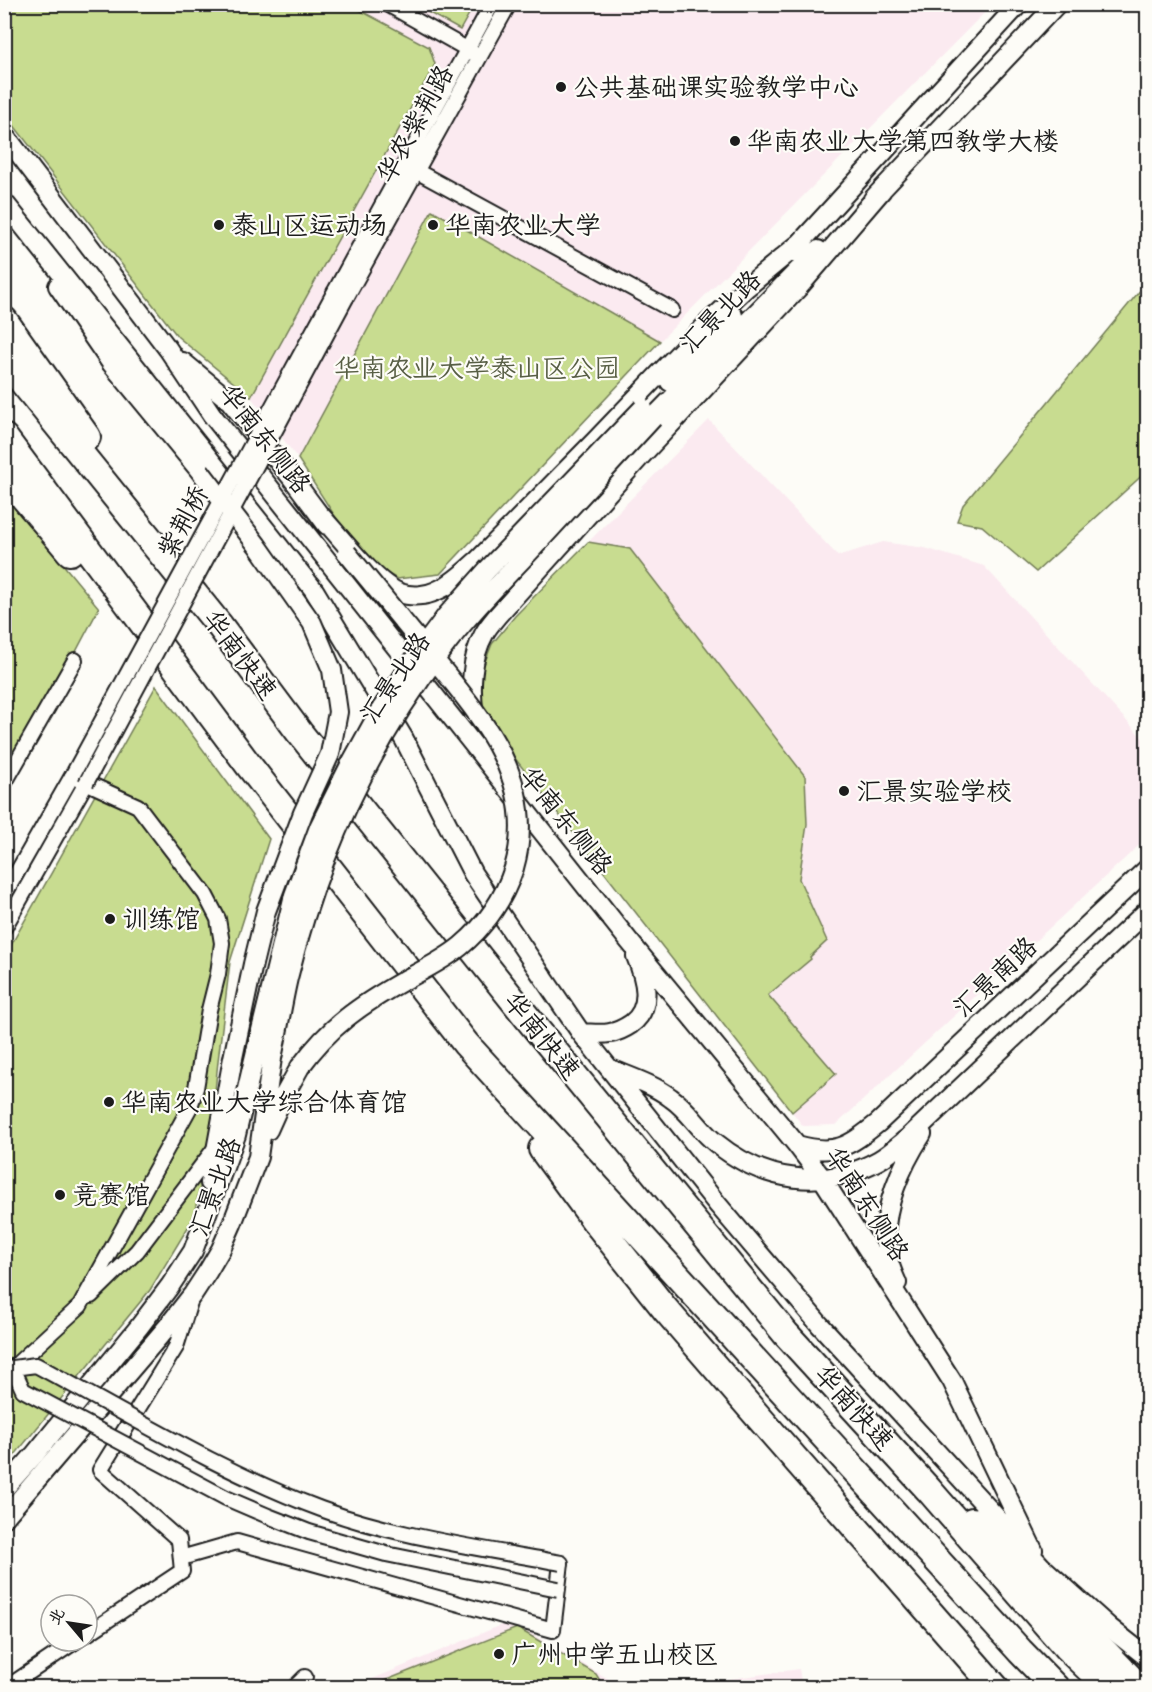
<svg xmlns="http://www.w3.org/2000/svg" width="1152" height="1692" font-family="Caveat,'LXGW WenKai TC',sans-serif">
  <rect width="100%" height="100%" fill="#fdfcf7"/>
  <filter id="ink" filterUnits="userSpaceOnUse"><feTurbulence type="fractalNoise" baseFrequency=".0167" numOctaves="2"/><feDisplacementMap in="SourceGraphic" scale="12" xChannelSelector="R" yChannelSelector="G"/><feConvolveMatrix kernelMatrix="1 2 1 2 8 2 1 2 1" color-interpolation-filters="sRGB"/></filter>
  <g filter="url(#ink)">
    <!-- built -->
    <path fill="#fbeaf0" d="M 5,5 L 992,5 L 660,341 L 440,574 L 397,579 L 298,459 L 251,397 L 178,337 L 5,114 Z
      M 709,420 L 838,556 L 883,542 L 925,548 L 984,566 L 1147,743 L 1147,838 L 836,1125 L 803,1126 L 481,715 L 492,644 L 515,616 Z
      M 511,1621 L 622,1687 L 351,1688 Z
      M 799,1669 L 802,1687 L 674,1687 Z"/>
    <!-- green -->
    <path fill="#c8dc90" stroke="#727c56" stroke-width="1.5" d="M 4,5 L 350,5 L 429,47 L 435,64 L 251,397 L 178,337 L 5,114 Z
      M 415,5 L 474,5 L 460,30 Z
      M 432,210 L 660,341 L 440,574 L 397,579 L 362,558 L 298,459 Z
      M 1147,282 L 1147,471 L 1036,572 L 982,526 L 957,521 L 963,505 Z
      M 5,494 L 99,608 L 5,786 Z
      M 588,542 L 630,549 L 805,776 L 807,824 L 799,879 L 827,941 L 810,957 L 811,959 L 768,995 L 836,1074 L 792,1112 L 481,715 L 482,669 L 492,644 L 515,616 Z
      M 156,686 L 269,839 L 230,962 L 218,1061 L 210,1142 L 193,1219 L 150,1290 L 5,1467 L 5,956 Z
      M 517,1628 L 596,1674 L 604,1687 L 369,1687 Z"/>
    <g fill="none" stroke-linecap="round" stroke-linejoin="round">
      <!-- minor casing -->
      <g stroke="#1c1c1c" stroke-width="18">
        <path id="minor" d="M 387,4 L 474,53
          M 409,167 L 672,310
          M 335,291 L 492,4
          M 346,298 L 509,4
          M 4,784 L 75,660
          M 4,895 L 72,776 L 138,806 L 205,894 L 218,919 L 222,943 L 218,974 L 209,1010 L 196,1088 L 190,1107 L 80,1306 L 4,1376
          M 4,928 L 86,783
          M 91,1296 L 137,1251 L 215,1148
          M 181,1558 L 237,1542 L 553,1630 L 561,1563
          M 87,1634 L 182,1571 L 179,1540 L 100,1470 L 176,1347 L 190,1302
          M 6,1688 L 76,1641
          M 294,1688 L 305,1677"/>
      </g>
      <!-- tertiary casing -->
      <g stroke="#1c1c1c" stroke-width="22">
        <path id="tertiary" d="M 4,134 L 168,349 L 212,415 L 629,941 L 797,1145 L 822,1178 L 952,1381 L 1033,1550
          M 873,199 L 1057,4
          M 4,202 L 314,590 L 404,739 L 473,874 L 581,1033 L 718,1205 L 820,1325 L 1042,1567 L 1110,1628 L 1148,1658
          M 791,253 L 1019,4
          M 58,286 L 111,363 L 200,471
          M 183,362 L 230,401 L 292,478 L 327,525
          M 670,382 L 733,315
          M 653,418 L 818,250
          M 321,516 C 340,537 376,584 400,593 C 411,597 426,596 436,591 C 452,585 465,571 477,561 L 594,442 L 708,323 L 747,287 L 799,244
          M 474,715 C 470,690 471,657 484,634 C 487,628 493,621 498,615 L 642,455 L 798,288 L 882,190
          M 581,1033 C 590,1033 600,1035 610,1033 C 617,1032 625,1028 631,1024 C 654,1007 645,978 636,956
          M 613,1070 C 633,1078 654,1085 671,1098 C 689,1110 699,1130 716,1143 C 764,1182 824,1191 879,1160 C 890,1154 899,1145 908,1138 L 1148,910
          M 268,1130 L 281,1101 L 300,1067
          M 797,1145 C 835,1156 848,1147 878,1123 L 1148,868
          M 210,1183 L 233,1058
          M 897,1283 C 892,1272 887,1260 886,1248 C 882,1209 901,1166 922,1134
          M 4,1489 L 35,1454 L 139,1327 L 170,1286 L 193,1251 L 236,1135 L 256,1051
          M 4,1518 L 168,1326 L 193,1294 L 208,1271 L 221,1249 L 232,1224 L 258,1157 L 272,1058"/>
      </g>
      <!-- motorway casing -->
      <g stroke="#1c1c1c" stroke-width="30">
        <path id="motorway" d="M 4,320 L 87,437
          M 4,359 L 220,626 L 299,732 L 538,1031 L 786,1334 L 929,1490 L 1066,1647 L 1109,1688
          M 4,437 L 250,767 L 466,1044 L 1020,1651 L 1056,1688
          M 4,474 L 70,552
          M 542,1149 L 595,1221 L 665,1309 L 748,1405 L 996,1688
          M 972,1521 L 989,1533 L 1140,1688"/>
      </g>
      <!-- minor -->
      <use href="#minor" stroke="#fdfcf7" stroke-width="14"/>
      <!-- tertiary -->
      <use href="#tertiary" stroke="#fdfcf7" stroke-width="18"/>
      <!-- motorway -->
      <use href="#motorway" stroke="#fdfcf7" stroke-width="26"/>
      <!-- minor-bridge casing -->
      <g stroke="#1c1c1c" stroke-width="18" stroke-linecap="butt">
        <path id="minor-bridge" d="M 72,776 L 335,291
          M 86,783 L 346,298
          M 558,1589 L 386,1554 L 309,1532 L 268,1516 L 226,1498 L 23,1390 L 13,1368 L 36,1365 C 129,1415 221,1472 321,1509 C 397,1537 481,1548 561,1563"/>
      </g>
      <!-- tertiary-bridge casing -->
      <g stroke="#1c1c1c" stroke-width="22" stroke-linecap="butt">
        <path id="tertiary-bridge" d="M 200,471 L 257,545 L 312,623 L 332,670 L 338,712 L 330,754 L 303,813 L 266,911 L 253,964 L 233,1058
          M 256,1051 L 294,895 L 319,827 L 350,765 L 378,714 L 417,655 L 447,615 L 487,570 L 643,408
          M 272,1058 C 278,1031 282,1004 288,978 C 317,860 368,747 442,650 C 469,614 502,581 533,548 C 573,505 613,461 653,418
          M 300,1067 C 330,1026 359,1006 403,981 C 423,970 444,960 461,946 C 486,925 504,899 514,868 C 540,779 477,712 425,648 C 399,616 373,585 347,553"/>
      </g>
      <!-- minor-bridge -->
      <use href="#minor-bridge" stroke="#fdfcf7" stroke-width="14"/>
      <!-- tertiary-bridge -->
      <use href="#tertiary-bridge" stroke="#fdfcf7" stroke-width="18"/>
    </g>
  </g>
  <!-- markers -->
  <g fill="#1c1c1c" stroke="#fdfcf7" stroke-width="2">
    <circle cx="561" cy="87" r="6"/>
    <circle cx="735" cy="141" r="6"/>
    <circle cx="219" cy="225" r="6"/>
    <circle cx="433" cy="225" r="6"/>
    <circle cx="844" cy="791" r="6"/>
    <circle cx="110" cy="919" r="6"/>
    <circle cx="109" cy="1102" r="6"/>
    <circle cx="60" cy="1195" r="6"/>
    <circle cx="499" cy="1654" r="6"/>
  </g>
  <g text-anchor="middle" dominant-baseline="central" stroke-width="4.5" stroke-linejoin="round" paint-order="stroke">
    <!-- poi labels -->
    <g font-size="26" fill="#1c1c1c" stroke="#fdfcf7" text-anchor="start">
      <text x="573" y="87">公共基础课实验教学中心</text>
      <text x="747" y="141">华南农业大学第四教学大楼</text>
      <text x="231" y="225">泰山区运动场</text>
      <text x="445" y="225">华南农业大学</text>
      <text x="856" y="791">汇景实验学校</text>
      <text x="122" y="919">训练馆</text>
      <text x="121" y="1102">华南农业大学综合体育馆</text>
      <text x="72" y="1195">竞赛馆</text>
      <text x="511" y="1654">广州中学五山校区</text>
    </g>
    <!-- street labels -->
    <g font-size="26" fill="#1c1c1c" stroke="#fdfcf7">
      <text transform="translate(415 124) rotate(-61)">华农紫荆路</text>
      <text transform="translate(720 312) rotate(-46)">汇景北路</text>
      <text transform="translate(265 439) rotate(52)">华南东侧路</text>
      <text transform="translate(183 522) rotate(-62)">紫荆桥</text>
      <text transform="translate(240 655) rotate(53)">华南快速</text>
      <text transform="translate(395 678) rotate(-56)">汇景北路</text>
      <text transform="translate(566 821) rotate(51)">华南东侧路</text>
      <text transform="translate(995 977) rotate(-43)">汇景南路</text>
      <text transform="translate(542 1036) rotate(51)">华南快速</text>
      <text transform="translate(215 1187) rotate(-70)">汇景北路</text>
      <text transform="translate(867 1204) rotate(57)">华南东侧路</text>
      <text transform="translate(854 1408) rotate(48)">华南快速</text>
    </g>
    <!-- park labels -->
    <g font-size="26" fill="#585f45" stroke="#fdfcf7">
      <text x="477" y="368">华南农业大学泰山区公园</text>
    </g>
  </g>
  <!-- margin -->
  <rect width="1152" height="1692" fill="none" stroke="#fdfcf7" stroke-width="24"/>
  <rect x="12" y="12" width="1128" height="1668" fill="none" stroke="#1c1c1c" stroke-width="2" filter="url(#ink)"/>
  <!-- north arrow -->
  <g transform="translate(69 1623) rotate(299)"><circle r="28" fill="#fdfcf7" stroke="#a3a29f" stroke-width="1.5"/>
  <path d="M0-4.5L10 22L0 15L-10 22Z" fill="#1c1c1c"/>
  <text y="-9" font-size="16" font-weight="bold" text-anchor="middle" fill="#1c1c1c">北</text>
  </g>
</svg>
